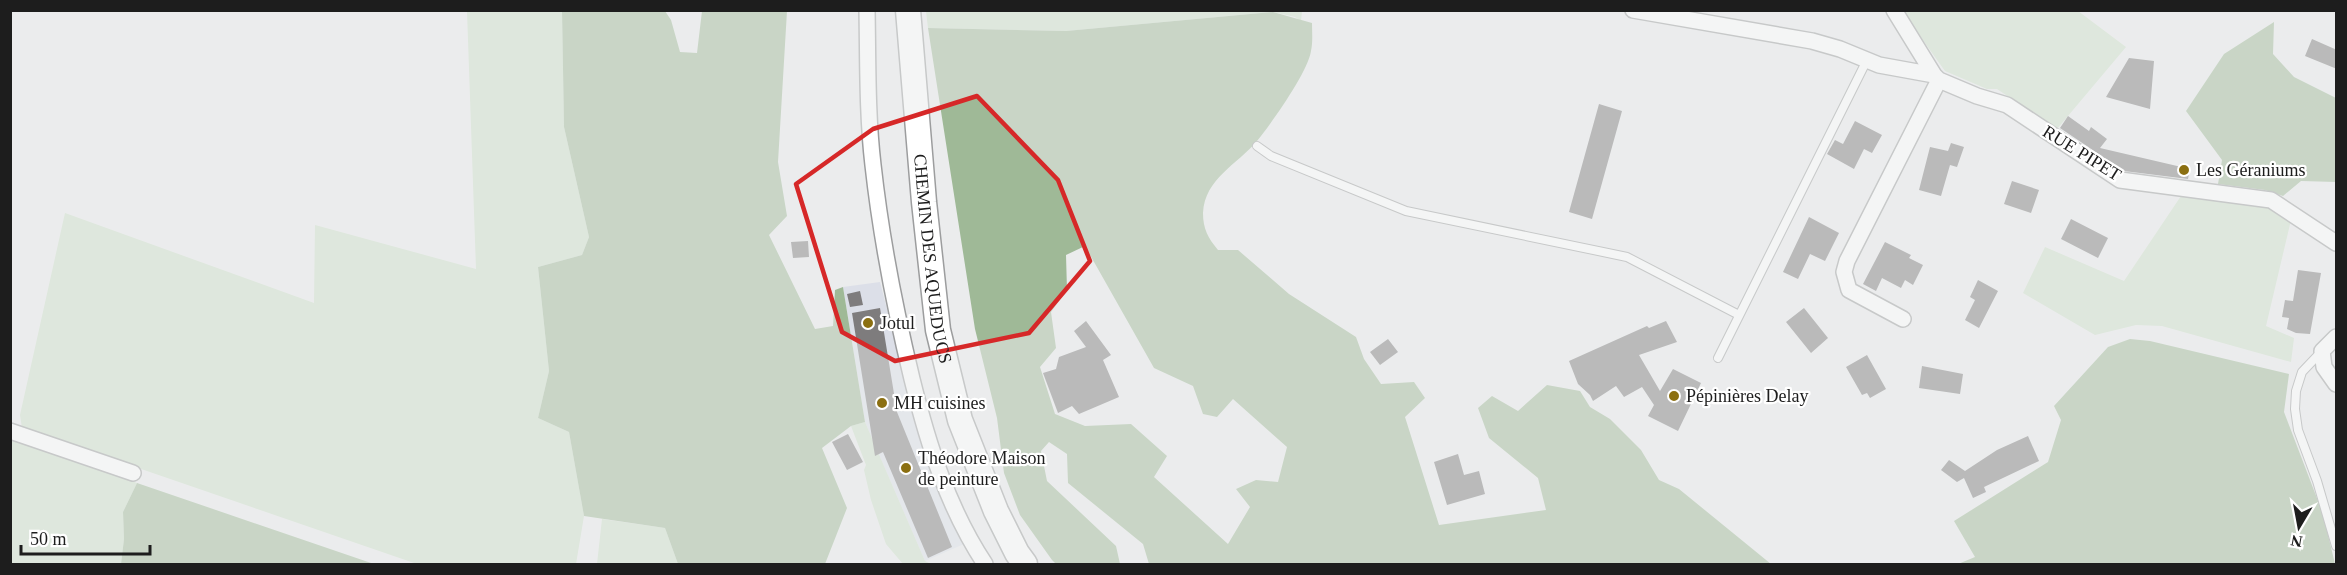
<svg xmlns="http://www.w3.org/2000/svg" width="2347" height="575" font-family="'Times New Roman',serif">
  <rect width="100%" height="100%" fill="#ebeced"/>
  <!-- built -->
  <path fill="#dcdfe8" d="M 880,282 L 918,432 L 949,514 L 964,544 L 925,561 L 865,422 L 843,287 Z"/>
  <!-- green -->
  <path fill="#cee0c9" d="M 467,11 L 562,11 L 564,127 L 589,237 L 582,255 L 538,267 L 549,371 L 538,418 L 569,432 L 584,516 L 576,564 L 417,564 L 22,428 L 20,415 L 65,213 L 314,303 L 315,225 L 476,269 Z
    M 926,11 L 1302,11 L 1301,21 L 1295,17 L 1273,12 L 1066,31 L 928,28 Z
    M 1902,11 L 2078,11 L 2126,47 L 2057,129 L 1997,89 L 1987,89 L 1945,71 Z
    M 2183,193 L 2269,205 L 2291,220 L 2266,326 L 2294,338 L 2291,362 L 2162,326 L 2136,325 L 2095,335 L 2023,293 L 2045,247 L 2124,281 Z
    M 865,422 L 925,561 L 931,564 L 903,564 L 886,544 L 871,500 L 864,470 L 866,465 L 851,426 Z
    M 10,436 L 137,483 L 123,512 L 124,539 L 121,564 L 11,564 Z
    M 602,519 L 665,528 L 678,564 L 597,564 Z"/>
  <!-- forest -->
  <path fill="#9fb997" fill-rule="evenodd" d="M 562,11 L 665,11 L 671,20 L 680,52 L 697,53 L 702,11 L 787,11 L 778,162 L 787,216 L 769,235 L 815,329 L 833,326 L 835,290 L 843,287 L 865,422 L 851,426 L 822,448 L 847,508 L 825,564 L 678,564 L 665,528 L 584,516 L 569,432 L 538,418 L 549,371 L 538,267 L 582,255 L 589,237 L 564,127 Z
    M 1273,12 L 1312,23 C 1312,32 1313,42 1311,51 C 1308,72 1271,124 1257,141 C 1237,165 1205,178 1203,213 C 1203,229 1208,238 1218,250 L 1238,250 L 1289,294 L 1356,337 L 1364,359 L 1381,384 L 1414,382 L 1425,398 L 1405,417 L 1439,525 L 1546,510 L 1538,478 L 1489,438 L 1478,408 L 1492,396 L 1518,411 L 1547,385 L 1580,391 L 1590,407 L 1610,419 L 1641,450 L 1659,480 L 1679,489 L 1771,564 L 1149,564 L 1143,544 L 1068,483 L 1067,454 L 1049,442 L 1041,451 L 1047,481 L 1116,546 L 1120,564 L 1056,564 L 1052,560 L 1020,515 L 1004,473 L 997,418 L 975,329 L 928,28 L 1066,31 ZM 1085,246 L 1154,368 L 1193,386 L 1203,414 L 1217,417 L 1233,399 L 1287,447 L 1278,482 L 1256,480 L 1236,489 L 1250,507 L 1228,544 L 1154,477 L 1167,456 L 1131,424 L 1085,426 L 1055,414 L 1040,367 L 1056,348 L 1051,312 L 1067,290 L 1066,255 Z
    M 2274,22 L 2273,54 L 2294,77 L 2336,98 L 2336,182 L 2301,181 L 2283,196 L 2265,190 L 2218,184 L 2222,160 L 2186,111 L 2224,54 Z
    M 2130,339 L 2150,341 L 2289,374 L 2284,412 L 2323,514 L 2335,564 L 1958,564 L 1975,557 L 1954,521 L 2048,462 L 2061,420 L 2054,406 L 2108,347 Z
    M 137,483 L 374,564 L 121,564 L 124,539 L 123,512 Z"/>
  <!-- building -->
  <path fill="#7e7c7d" d="M 2312,39 L 2337,50 L 2337,69 L 2305,56 Z
    M 2129,58 L 2154,61 L 2150,109 L 2106,97 Z
    M 1599,104 L 1622,111 L 1592,219 L 1569,212 Z
    M 2068,116 L 2089,131 L 2091,127 L 2107,139 L 2100,148 L 2190,169 L 2188,179 L 2124,171 L 2060,128 Z
    M 1855,121 L 1882,135 L 1872,153 L 1864,149 L 1854,169 L 1827,154 L 1835,140 L 1843,144 Z
    M 1951,143 L 1964,147 L 1957,167 L 1950,165 L 1941,196 L 1919,190 L 1930,147 L 1948,151 Z
    M 2012,181 L 2039,190 L 2031,213 L 2004,204 Z
    M 1809,217 L 1839,233 L 1825,261 L 1810,254 L 1798,279 L 1783,272 Z
    M 2071,219 L 2108,238 L 2098,258 L 2061,239 Z
    M 808,241 L 809,257 L 793,258 L 791,242 Z
    M 1885,242 L 1911,255 L 1909,258 L 1923,265 L 1913,285 L 1905,280 L 1901,288 L 1882,278 L 1876,291 L 1863,284 Z
    M 2298,270 L 2321,273 L 2310,334 L 2296,333 L 2287,329 L 2289,318 L 2282,317 L 2285,300 L 2293,301 Z
    M 1978,280 L 1998,291 L 1979,328 L 1965,320 L 1975,300 L 1970,297 Z
    M 860,291 L 863,305 L 850,307 L 847,294 Z
    M 880,308 L 897,412 L 952,547 L 928,558 L 883,452 L 875,456 L 852,313 Z
    M 1804,308 L 1828,338 L 1811,353 L 1786,322 Z
    M 1086,321 L 1111,355 L 1103,360 L 1119,397 L 1079,414 L 1072,406 L 1058,413 L 1043,373 L 1056,369 L 1059,357 L 1086,347 L 1074,331 Z
    M 1666,321 L 1677,342 L 1639,355 L 1660,391 L 1673,369 L 1701,383 L 1678,431 L 1648,416 L 1654,405 L 1642,387 L 1624,397 L 1616,386 L 1593,401 L 1590,395 L 1578,384 L 1569,361 L 1647,326 L 1649,328 Z
    M 1388,339 L 1398,352 L 1380,365 L 1370,352 Z
    M 1867,355 L 1886,389 L 1870,398 L 1867,393 L 1862,395 L 1846,367 Z
    M 1922,366 L 1963,374 L 1960,394 L 1919,388 Z
    M 848,434 L 863,462 L 847,470 L 832,442 Z
    M 2028,436 L 2039,461 L 1984,487 L 1986,492 L 1973,498 L 1964,478 L 1957,482 L 1941,470 L 1949,460 L 1965,471 L 1997,450 Z
    M 1458,454 L 1464,475 L 1479,471 L 1485,494 L 1447,505 L 1434,462 Z"/>
  <g fill="none" stroke-linecap="round" stroke-linejoin="round">
    <!-- service casing -->
    <g stroke="#9c9d9e" stroke-width="10">
      <path id="service" d="M 1257,146 L 1271,156 L 1406,211 L 1627,257 L 1739,315
        M 2322,351 L 2302,372 L 2296,391 L 2295,409 L 2298,430 L 2317,481 L 2336,546
        M 1718,358 L 1867,60"/>
    </g>
    <!-- minor casing -->
    <g stroke="#9c9d9e" stroke-width="18">
      <path id="minor" d="M 867,10 C 868,62 867,114 873,165 C 881,237 895,309 912,379 C 928,444 948,508 985,564
        M 1633,10 L 1812,41 L 1840,49 L 1879,65 L 1934,75
        M 1894,10 L 1934,75 L 1939,80 L 1977,96 L 2007,105 L 2120,180 L 2271,200 L 2336,243
        M 1903,319 L 1849,290 L 1844,272 L 1847,261 L 1939,80
        M 2336,337 L 2322,351 L 2324,367 L 2336,384
        M 10,431 L 133,473"/>
    </g>
    <!-- primary casing -->
    <g stroke="#9c9d9e" stroke-width="27">
      <g id="primary">
        <path id="s1" d="M 908,10 L 924,202 L 938,330 L 960,420 L 996,511 L 1017,553 L 1025,564"/>
      </g>
    </g>
    <!-- service -->
    <use href="#service" stroke="#fff" stroke-width="8"/>
    <!-- minor -->
    <use href="#minor" stroke="#fff" stroke-width="15"/>
    <!-- primary -->
    <use href="#primary" stroke="#fff" stroke-width="24"/>
  </g>
  <!-- marked area -->
  <path d="M0 0H2347V575H0ZM 977,96 L 1058,180 L 1090,261 L 1029,333 L 895,361 L 842,332 L 796,184 L 873,129 Z" fill="#ebeced" fill-opacity=".55" fill-rule="evenodd"/>
  <path fill="none" stroke="#d62828" stroke-width="4.5" stroke-linejoin="round" d="M 977,96 L 1058,180 L 1090,261 L 1029,333 L 895,361 L 842,332 L 796,184 L 873,129 Z"/>
  <!-- markers -->
  <g fill="#8b6f11" stroke="#fff" stroke-width="2">
    <circle cx="2184" cy="170" r="6"/>
    <circle cx="868" cy="323" r="6"/>
    <circle cx="1674" cy="396" r="6"/>
    <circle cx="882" cy="403" r="6"/>
    <circle cx="906" cy="468" r="6"/>
  </g>
  <g text-anchor="middle" dominant-baseline="central" stroke-width="4.5" stroke-linejoin="round" paint-order="stroke">
    <!-- street labels -->
    <g font-size="18" fill="#1d1d1d" stroke="#fff">
      <text transform="translate(2082 153) rotate(32)">RUE PIPET</text>
      <text stroke="none"><textPath href="#s1" startOffset="250">CHEMIN DES AQUEDUCS</textPath></text>
    </g>
    <!-- poi labels -->
    <g font-size="18" fill="#1d1d1d" stroke="#fff" text-anchor="start">
      <text x="2196" y="170">Les Géraniums</text>
      <text x="880" y="323">Jotul</text>
      <text x="1686" y="396">Pépinières Delay</text>
      <text x="894" y="403">MH cuisines</text>
      <text x="918" y="458">Théodore Maison<tspan x="918" dy="21">de peinture</tspan></text>
    </g>
  </g>
  <!-- border -->
  <rect width="2347" height="575" fill="none" stroke="#1d1d1d" stroke-width="24"/>
  <!-- north arrow -->
  <g transform="translate(2299 527) rotate(190)" stroke="#ffffff" stroke-width="4.5" paint-order="stroke">
  <path d="M0-4.5L10 22L0 15L-10 22Z" fill="#1d1d1d"/>
  <text y="-9" font-size="16" font-weight="bold" text-anchor="middle" fill="#1d1d1d">N</text>
  </g>
  <!-- scale -->
  <path d="M21 545v9h129v-9" fill="none" stroke="#1d1d1d" stroke-width="3"/>
  <text x="30" y="545" font-size="18" fill="#1d1d1d" stroke="#ffffff" stroke-width="4.5" paint-order="stroke">50 m</text>
</svg>
